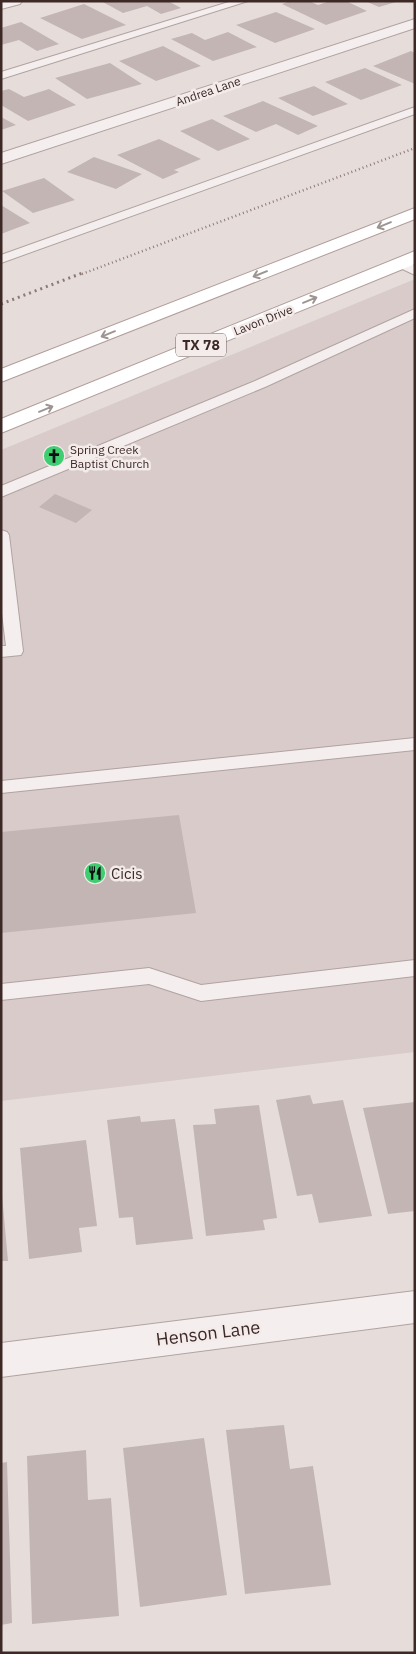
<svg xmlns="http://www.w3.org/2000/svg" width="416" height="1654" font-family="'IBM Plex Sans',sans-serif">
  <rect width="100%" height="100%" fill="#e6dddb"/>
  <!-- built -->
  <path fill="#d8cbca" d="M 415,279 L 415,1052 L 1,1101 L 1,450 Z"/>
  <!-- building -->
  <path fill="#c3b5b3" d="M 101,1 L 168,1 L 181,8 L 161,14 L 147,6 L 123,13 Z
    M 290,1 L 309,1 L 318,5 L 330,1 L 346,1 L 367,11 L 326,25 L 282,4 Z
    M 365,1 L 396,1 L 396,2 L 379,7 Z
    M 84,4 L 126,25 L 82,39 L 40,18 Z
    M 276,12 L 315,29 L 275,43 L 236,25 Z
    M 21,22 L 59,44 L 37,51 L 19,40 L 1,45 L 1,28 Z
    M 228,32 L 257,47 L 213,61 L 171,39 L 192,33 L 205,40 Z
    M 163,46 L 201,66 L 156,81 L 119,61 Z
    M 411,51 L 415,53 L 415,84 L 373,66 Z
    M 110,63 L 142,84 L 87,99 L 55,78 Z
    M 365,68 L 402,85 L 361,100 L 325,82 Z
    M 314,86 L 348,104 L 313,116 L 278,98 Z
    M 9,89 L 24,97 L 49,89 L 76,105 L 28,121 L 1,105 L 1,91 Z
    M 263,101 L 318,126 L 298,135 L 276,124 L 256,132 L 223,116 Z
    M 1,117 L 16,125 L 1,130 Z
    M 212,119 L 250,139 L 218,151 L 180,131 Z
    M 159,139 L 201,159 L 174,170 L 179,172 L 163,179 L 117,155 Z
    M 94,157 L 142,174 L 116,189 L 67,172 Z
    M 44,178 L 75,200 L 33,213 L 2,191 Z
    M 1,205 L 30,223 L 1,234 Z
    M 55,494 L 92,510 L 76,523 L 39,507 Z
    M 179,815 L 196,913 L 1,933 L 1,832 Z
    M 310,1095 L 313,1104 L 343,1100 L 372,1216 L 319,1223 L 312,1194 L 297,1196 L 276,1100 Z
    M 415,1102 L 415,1211 L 388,1214 L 363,1108 Z
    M 259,1105 L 277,1218 L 263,1220 L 265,1230 L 206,1236 L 193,1125 L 216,1124 L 214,1109 Z
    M 140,1116 L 141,1122 L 175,1119 L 193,1239 L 136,1245 L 133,1217 L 119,1218 L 107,1120 Z
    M 86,1140 L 97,1226 L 79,1228 L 82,1252 L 29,1259 L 20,1148 Z
    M 1,1184 L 8,1261 L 1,1261 Z
    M 284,1425 L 290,1469 L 313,1466 L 331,1585 L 245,1594 L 226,1430 Z
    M 204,1438 L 227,1595 L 140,1607 L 123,1448 Z
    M 86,1450 L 88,1500 L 111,1498 L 119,1616 L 32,1624 L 27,1456 Z
    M 7,1462 L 12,1623 L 1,1625 L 1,1463 Z"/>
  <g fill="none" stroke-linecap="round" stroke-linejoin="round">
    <!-- service casing -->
    <g stroke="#b0a3a1" stroke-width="2">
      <path id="service" d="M 232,1 L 248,1 L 1,79 L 1,72 Z
        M 415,107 L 415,114 L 1,263 L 1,255 Z
        M 401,259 L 415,266 L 415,275 L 396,266 L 395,263 L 396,260 Z
        M 415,309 L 415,318 L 265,387 L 1,497 L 1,486 L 255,381 Z
        M 1,530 L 7,532 L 9,535 L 23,651 L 21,655 L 1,657 L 1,646 L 6,646 L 1,605 Z
        M 415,738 L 415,750 L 1,793 L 1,781 Z
        M 415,960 L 415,976 L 201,1001 L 149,984 L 1,1000 L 1,984 L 149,968 L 201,985 Z"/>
    </g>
    <!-- minor casing -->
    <g stroke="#b0a3a1" stroke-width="2">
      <path id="minor" d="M 1,1 L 22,1 L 20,4 L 1,9 Z
        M 415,19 L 415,28 L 1,164 L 1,153 Z
        M 415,1291 L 415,1323 L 1,1377 L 1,1343 Z"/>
    </g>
    <!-- primary casing -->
    <g stroke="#b19d9b" stroke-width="2">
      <path id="primary" d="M 415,208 L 415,219 L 1,382 L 1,369 Z
        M 415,251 L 415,264 L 1,433 L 1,419 Z"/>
    </g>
    <!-- service -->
    <use href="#service" fill="#f4efee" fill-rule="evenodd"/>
    <!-- minor -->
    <use href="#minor" fill="#f4efee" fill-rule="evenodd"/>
    <!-- primary -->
    <use href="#primary" fill="#fff" fill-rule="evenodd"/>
    <!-- rail-far1 -->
    <path stroke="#8f7975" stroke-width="2.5" stroke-dasharray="1 3" stroke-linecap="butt" d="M 82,274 L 415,148"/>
    <!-- rail -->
    <path stroke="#8f7975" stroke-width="3" stroke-dasharray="2 4" stroke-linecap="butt" d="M 1,304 L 85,272"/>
  </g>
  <!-- one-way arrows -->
  <defs><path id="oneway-shaft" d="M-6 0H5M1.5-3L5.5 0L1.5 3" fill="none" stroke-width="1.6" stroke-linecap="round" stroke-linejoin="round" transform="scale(1.25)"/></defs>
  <g stroke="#9e9492">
    <use href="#oneway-shaft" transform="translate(384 225) rotate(158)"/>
    <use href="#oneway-shaft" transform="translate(260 274) rotate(158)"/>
    <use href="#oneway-shaft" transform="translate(310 300) rotate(-22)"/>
    <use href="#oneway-shaft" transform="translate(108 334) rotate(158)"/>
    <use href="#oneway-shaft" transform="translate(46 409) rotate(-22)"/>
  </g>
  <!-- icons -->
  <defs>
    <g id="church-disc" transform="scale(1.125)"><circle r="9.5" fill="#3fcd71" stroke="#f4ebeb"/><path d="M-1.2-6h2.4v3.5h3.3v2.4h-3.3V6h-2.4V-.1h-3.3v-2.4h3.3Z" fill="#111"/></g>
    <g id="restaurant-disc" transform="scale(1.125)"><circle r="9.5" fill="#3fcd71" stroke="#f4ebeb"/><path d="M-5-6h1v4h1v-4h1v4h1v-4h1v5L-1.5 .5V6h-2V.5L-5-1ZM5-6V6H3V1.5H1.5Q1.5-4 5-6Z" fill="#111"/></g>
  </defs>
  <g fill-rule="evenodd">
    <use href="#church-disc" x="54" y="456"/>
    <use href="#restaurant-disc" x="95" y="873"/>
  </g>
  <g text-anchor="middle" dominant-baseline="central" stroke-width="5" stroke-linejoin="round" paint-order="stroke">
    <!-- far-street labels -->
    <g font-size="12" fill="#3c2926" stroke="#f4ebeb">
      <text transform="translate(208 91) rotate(-19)">Andrea Lane</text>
      <text transform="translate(263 320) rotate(-22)">Lavon Drive</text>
    </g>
    <!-- far-poi labels -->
    <g font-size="12" fill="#3c2926" stroke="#f4ebeb" text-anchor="start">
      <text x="70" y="449">Spring Creek<tspan x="70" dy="14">Baptist Church</tspan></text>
    </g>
    <!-- shield labels -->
    <rect fill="#f4ebeb" stroke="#736361" stroke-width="1" x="176" y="333.5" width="50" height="23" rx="4"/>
    <g font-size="14" font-weight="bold" fill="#3c2926">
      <text x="201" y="345">TX 78</text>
    </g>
    <!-- poi labels -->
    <g font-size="15" fill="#3c2926" stroke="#f4ebeb" text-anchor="start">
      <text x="111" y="873">Cicis</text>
    </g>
    <!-- near-street labels -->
    <g font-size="18" fill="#3c2926" stroke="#f4ebeb">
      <text transform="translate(208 1333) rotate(-7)">Henson Lane</text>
    </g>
  </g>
  <!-- border -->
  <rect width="416" height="1654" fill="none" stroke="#3c2926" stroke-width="5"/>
</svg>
